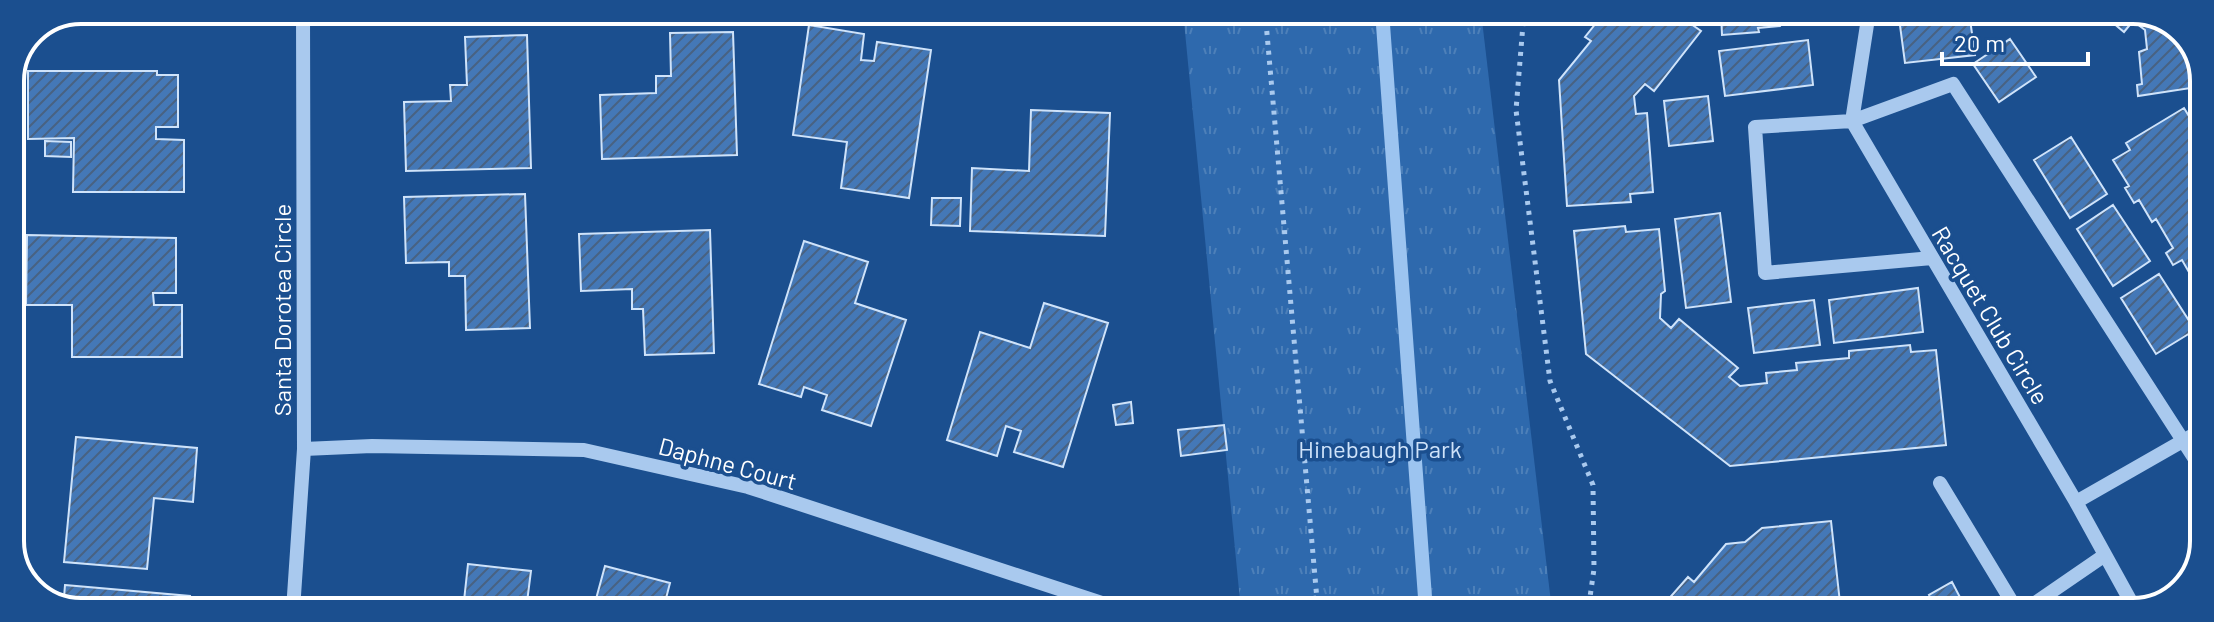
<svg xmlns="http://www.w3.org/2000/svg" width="2214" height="622" font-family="Barlow,sans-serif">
  <defs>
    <pattern id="grass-tufts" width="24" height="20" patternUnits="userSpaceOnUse" patternTransform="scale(2)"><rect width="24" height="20" fill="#2e69ad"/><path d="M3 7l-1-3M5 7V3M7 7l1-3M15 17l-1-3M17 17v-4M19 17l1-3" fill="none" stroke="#4d80b9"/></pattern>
    <pattern id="building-hatch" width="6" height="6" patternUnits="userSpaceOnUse" patternTransform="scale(2)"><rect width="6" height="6" fill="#4478b7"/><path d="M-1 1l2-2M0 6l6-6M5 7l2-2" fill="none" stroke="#486282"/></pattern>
  </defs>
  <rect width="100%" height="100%" fill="#1b4f8f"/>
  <!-- grass -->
  <path fill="url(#grass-tufts)" d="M 1183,11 L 1481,12 L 1552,611 L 1241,611 Z"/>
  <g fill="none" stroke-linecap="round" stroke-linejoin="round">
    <!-- stream -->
    <path stroke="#9cc4f0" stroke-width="14" d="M 1382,11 L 1426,611"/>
  </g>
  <!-- building -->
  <path fill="url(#building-hatch)" stroke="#cfe3fa" stroke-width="2" d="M 81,10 L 184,10 L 184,24 L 73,23 L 73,14 Z
    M 1605,12 L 1704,12 L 1691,24 L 1701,31 L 1654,91 L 1645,84 L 1634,96 L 1636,114 L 1647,113 L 1653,192 L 1630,194 L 1631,202 L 1567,206 L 1559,80 L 1591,41 L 1585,37 Z
    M 1721,12 L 1783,12 L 1784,20 L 1780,26 L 1758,28 L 1759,32 L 1722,35 Z
    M 1969,12 L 1975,55 L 1905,63 L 1899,18 Z
    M 2100,12 L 2151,12 L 2187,35 L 2204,76 L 2204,86 L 2138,96 L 2137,85 L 2142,84 L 2139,52 L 2147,49 L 2145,30 L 2133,21 L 2124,32 Z
    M 809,25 L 864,34 L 861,60 L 874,61 L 877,42 L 931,50 L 909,198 L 841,188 L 847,142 L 793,135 Z
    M 733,32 L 737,155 L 602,159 L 600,95 L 656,93 L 656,76 L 671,76 L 670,33 Z
    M 527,35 L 531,168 L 406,171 L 404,102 L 451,101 L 450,85 L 467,85 L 465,37 Z
    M 2010,39 L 2036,77 L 1999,102 L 1973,64 Z
    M 1808,40 L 1813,85 L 1725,96 L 1719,51 Z
    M 28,71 L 157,71 L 157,75 L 178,75 L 178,127 L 156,127 L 156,139 L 184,140 L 184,192 L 73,192 L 74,138 L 28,139 Z
    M 1708,96 L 1713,141 L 1669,146 L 1664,101 Z
    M 2184,108 L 2204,141 L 2203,303 L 2194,288 L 2197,286 L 2182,260 L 2173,265 L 2166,253 L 2173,248 L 2156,219 L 2152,222 L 2139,200 L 2134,203 L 2125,188 L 2129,186 L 2113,160 L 2130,150 L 2126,143 Z
    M 1031,110 L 1110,113 L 1105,236 L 970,231 L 972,168 L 1029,171 Z
    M 2071,137 L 2107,194 L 2070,218 L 2034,160 Z
    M 45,141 L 71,142 L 71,157 L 45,156 Z
    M 525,194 L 530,328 L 466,330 L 465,276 L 449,276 L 449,262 L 406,263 L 404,197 Z
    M 932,198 L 961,198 L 960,226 L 931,225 Z
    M 2113,205 L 2150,261 L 2113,286 L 2077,229 Z
    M 1720,213 L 1731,302 L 1686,308 L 1675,219 Z
    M 1625,226 L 1626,232 L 1659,229 L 1665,291 L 1661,294 L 1660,318 L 1671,328 L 1679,319 L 1738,368 L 1729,377 L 1740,386 L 1767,383 L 1766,373 L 1797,370 L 1796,363 L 1849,358 L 1849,351 L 1910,345 L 1911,352 L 1936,350 L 1946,445 L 1730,466 L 1586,354 L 1574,231 Z
    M 710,230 L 714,353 L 645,355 L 643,309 L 632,309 L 632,289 L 581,291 L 579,234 Z
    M 27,235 L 176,238 L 176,293 L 153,293 L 154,305 L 182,305 L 182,357 L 72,357 L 72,305 L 26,305 Z
    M 804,241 L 868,262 L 855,303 L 906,320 L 871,426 L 822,410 L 827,395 L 804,387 L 801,397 L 759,384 Z
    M 2159,274 L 2195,330 L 2156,354 L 2121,298 Z
    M 1918,288 L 1923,332 L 1834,343 L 1829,300 Z
    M 1814,300 L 1820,345 L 1754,353 L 1748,308 Z
    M 1044,303 L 1108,323 L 1063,467 L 1014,452 L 1021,431 L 1006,426 L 997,456 L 947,440 L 980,332 L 1030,348 Z
    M 1131,402 L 1133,423 L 1116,425 L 1113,405 Z
    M 1224,425 L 1227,450 L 1181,456 L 1178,430 Z
    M 76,437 L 197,448 L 193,502 L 154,498 L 147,569 L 64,562 Z
    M 1831,521 L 1841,612 L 1778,612 L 1777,608 L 1759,612 L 1658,611 L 1688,577 L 1694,582 L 1726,544 L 1745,542 L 1762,528 Z
    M 468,564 L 531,571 L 526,610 L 463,610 Z
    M 605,566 L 670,583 L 663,610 L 593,610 Z
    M 1952,582 L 1963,603 L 1947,612 L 1938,612 L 1929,595 Z
    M 65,585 L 190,596 L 189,610 L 63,610 Z"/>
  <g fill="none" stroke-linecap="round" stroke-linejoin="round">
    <!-- path -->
    <path stroke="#a9c9ee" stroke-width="5" stroke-dasharray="4 6" stroke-linecap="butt" d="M 1265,11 L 1318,611
      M 1524,12 L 1516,110 L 1550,381 L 1593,485 L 1594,569 L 1588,611
      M 1214,611 L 1316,598"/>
    <!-- minor -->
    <path stroke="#a9c9ee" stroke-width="14" d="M 1869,12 L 1852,121 L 2076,502 L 2202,430
      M 1932,258 L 1765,273 L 1755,127 L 1852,121 L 1953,84 L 2202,470
      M 304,449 L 372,446 L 584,450 L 748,487 L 1126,611
      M 1940,483 L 2018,612
      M 2076,502 L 2136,611
      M 293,610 L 304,449 L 303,10
      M 2022,612 L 2105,555"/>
  </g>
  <g text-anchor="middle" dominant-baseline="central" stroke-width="7" stroke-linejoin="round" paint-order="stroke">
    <!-- street labels -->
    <g font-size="24" fill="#fff" stroke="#1b4f8f">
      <text transform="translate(281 310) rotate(-90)">Santa Dorotea Circle</text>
      <text transform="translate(1991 315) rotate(59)">Racquet Club Circle</text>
      <text transform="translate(728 463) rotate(15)">Daphne Court</text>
    </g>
    <!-- park labels -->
    <g font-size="24" fill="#cfe3fa" stroke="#1b4f8f">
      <text x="1380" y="448">Hinebaugh Park</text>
    </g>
  </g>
  <!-- crop -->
  <path d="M0 0H2214V622H0ZM81 24H2133A57 57 0 0 1 2190 81V541A57 57 0 0 1 2133 598H81A57 57 0 0 1 24 541V81A57 57 0 0 1 81 24Z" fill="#1b4f8f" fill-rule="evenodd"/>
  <path fill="none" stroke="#fff" stroke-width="4" d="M81 24H2133A57 57 0 0 1 2190 81V541A57 57 0 0 1 2133 598H81A57 57 0 0 1 24 541V81A57 57 0 0 1 81 24Z"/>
  <!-- scale -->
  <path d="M1942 52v12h146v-12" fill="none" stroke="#ffffff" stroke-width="4"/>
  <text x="1954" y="52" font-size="24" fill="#ffffff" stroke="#1b4f8f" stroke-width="6" paint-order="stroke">20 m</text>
</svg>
